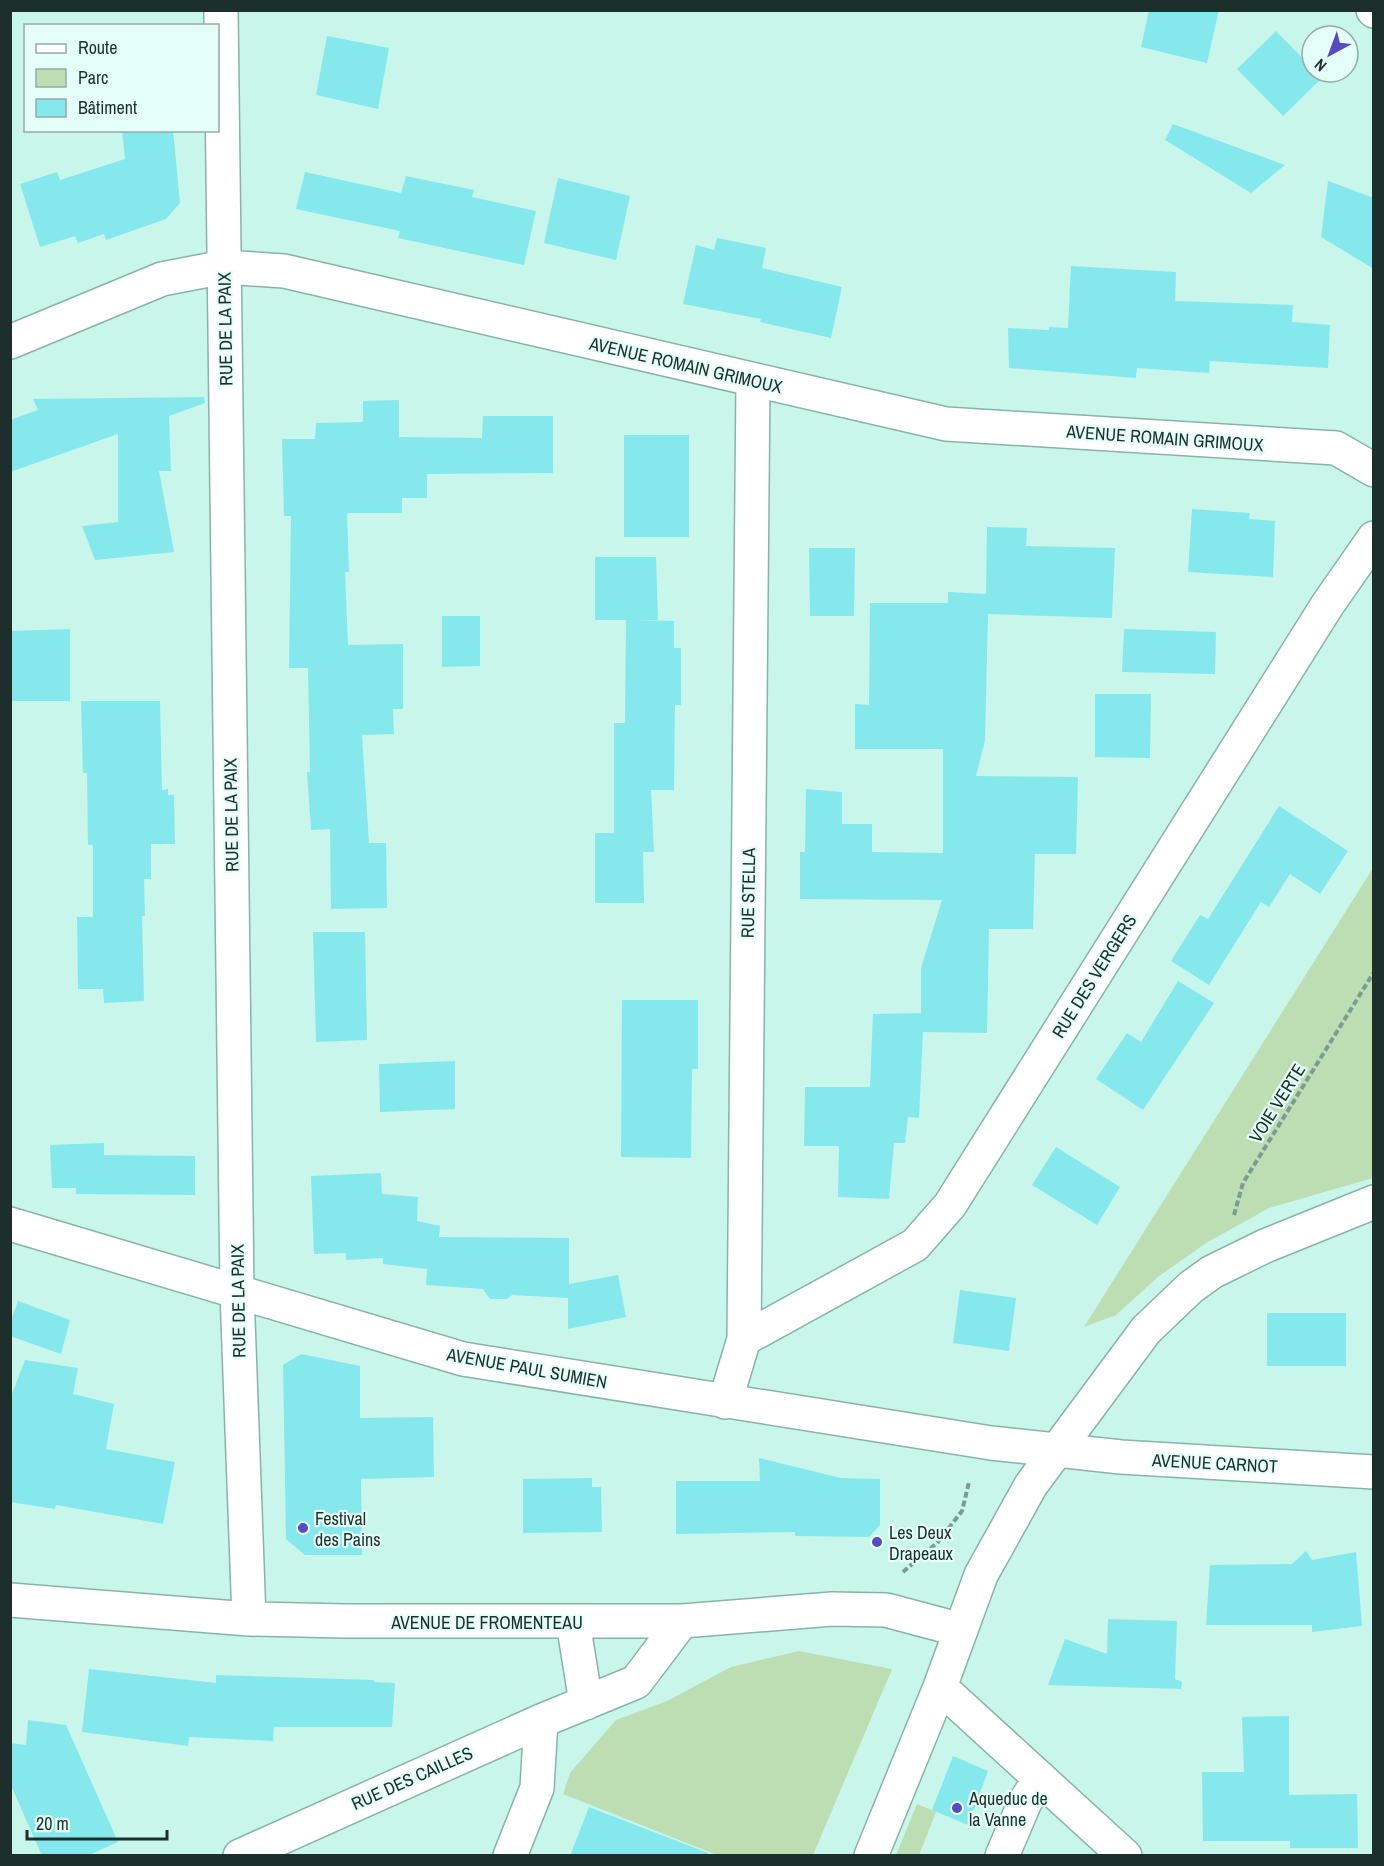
<svg xmlns="http://www.w3.org/2000/svg" width="1384" height="1866" font-family="'Archivo Narrow',sans-serif">
  <rect width="100%" height="100%" fill="#c8f6eb"/>
  <!-- green -->
  <path fill="#bdddb3" d="M 1373,868 L 1373,1178 L 1269,1208 L 1206,1243 L 1158,1277 L 1116,1315 L 1084,1327 Z
    M 799,1651 L 892,1669 L 813,1855 L 717,1855 L 563,1794 L 570,1773 L 616,1720 L 667,1701 L 731,1667 Z
    M 917,1804 L 936,1812 L 919,1855 L 896,1855 Z"/>
  <!-- building -->
  <path fill="#85e8ed" d="M 1149,10 L 1219,10 L 1207,63 L 1141,47 Z
    M 1276,31 L 1312,68 L 1312,72 L 1316,72 L 1322,78 L 1283,116 L 1237,69 Z
    M 327,36 L 389,48 L 378,109 L 316,95 Z
    M 1173,124 L 1285,165 L 1251,193 L 1165,140 Z
    M 122,130 L 173,130 L 180,203 L 166,219 L 106,240 L 104,234 L 78,243 L 75,236 L 40,247 L 20,184 L 57,172 L 60,180 L 125,159 Z
    M 305,172 L 401,193 L 406,176 L 474,190 L 472,197 L 536,211 L 524,265 L 398,238 L 400,231 L 296,209 Z
    M 558,178 L 630,196 L 616,260 L 544,243 Z
    M 1328,181 L 1374,198 L 1374,269 L 1321,237 Z
    M 717,238 L 766,248 L 762,268 L 842,287 L 831,338 L 760,322 L 761,319 L 683,304 L 696,245 L 714,250 Z
    M 1071,266 L 1176,272 L 1175,301 L 1293,305 L 1292,322 L 1330,325 L 1328,368 L 1210,361 L 1209,373 L 1137,368 L 1136,378 L 1009,368 L 1008,328 L 1049,330 L 1049,327 L 1068,328 Z
    M 204,397 L 205,403 L 169,416 L 171,471 L 159,471 L 174,552 L 95,560 L 82,526 L 118,522 L 118,434 L 10,472 L 10,420 L 38,410 L 33,399 Z
    M 399,400 L 399,437 L 482,438 L 483,416 L 553,416 L 553,473 L 427,474 L 427,498 L 402,498 L 402,513 L 347,513 L 349,572 L 345,572 L 348,645 L 403,644 L 403,709 L 393,709 L 394,734 L 362,735 L 369,843 L 386,843 L 387,908 L 331,909 L 330,829 L 311,830 L 307,772 L 310,772 L 308,668 L 289,668 L 291,516 L 284,516 L 282,439 L 315,439 L 316,423 L 363,422 L 363,401 Z
    M 624,435 L 689,435 L 689,537 L 624,537 Z
    M 1192,509 L 1250,513 L 1249,519 L 1275,521 L 1273,577 L 1188,572 Z
    M 987,527 L 1027,528 L 1026,546 L 1115,548 L 1112,618 L 988,614 L 985,741 L 976,776 L 1078,777 L 1076,854 L 1035,854 L 1033,929 L 989,929 L 987,1033 L 923,1032 L 919,1118 L 908,1117 L 905,1143 L 894,1143 L 889,1199 L 838,1197 L 839,1146 L 804,1146 L 805,1087 L 870,1087 L 873,1014 L 921,1013 L 921,968 L 942,900 L 800,899 L 800,852 L 805,852 L 806,789 L 842,792 L 842,824 L 872,824 L 872,852 L 943,853 L 943,749 L 855,749 L 855,704 L 869,705 L 870,603 L 948,603 L 948,592 L 986,594 Z
    M 809,548 L 855,548 L 854,616 L 810,616 Z
    M 595,557 L 656,557 L 658,620 L 633,620 L 674,621 L 674,648 L 681,648 L 681,705 L 675,705 L 674,790 L 651,790 L 654,852 L 643,852 L 644,903 L 595,903 L 595,833 L 614,833 L 614,723 L 625,723 L 626,620 L 595,620 Z
    M 442,616 L 480,616 L 480,666 L 442,667 Z
    M 70,629 L 70,701 L 10,701 L 10,631 Z
    M 1124,629 L 1216,632 L 1215,674 L 1122,672 Z
    M 1095,694 L 1151,694 L 1150,758 L 1095,757 Z
    M 81,701 L 160,701 L 162,790 L 168,789 L 168,795 L 174,795 L 175,844 L 151,844 L 151,879 L 144,879 L 145,916 L 142,916 L 144,1001 L 104,1003 L 103,989 L 78,989 L 77,917 L 93,917 L 93,845 L 88,845 L 87,773 L 83,773 Z
    M 1279,806 L 1348,851 L 1320,894 L 1290,874 L 1269,907 L 1261,902 L 1209,985 L 1171,961 L 1200,915 L 1208,919 Z
    M 313,932 L 365,932 L 367,1040 L 316,1042 Z
    M 1178,981 L 1214,1003 L 1143,1110 L 1096,1079 L 1127,1033 L 1141,1042 Z
    M 622,1000 L 698,1000 L 698,1069 L 692,1069 L 691,1158 L 621,1157 Z
    M 455,1061 L 455,1109 L 380,1112 L 379,1064 Z
    M 104,1143 L 104,1155 L 195,1156 L 195,1195 L 76,1194 L 76,1188 L 52,1188 L 50,1145 Z
    M 1056,1147 L 1120,1187 L 1097,1225 L 1032,1185 Z
    M 381,1173 L 382,1194 L 418,1197 L 417,1221 L 440,1226 L 439,1237 L 569,1238 L 569,1284 L 618,1275 L 626,1317 L 568,1329 L 568,1298 L 512,1295 L 507,1299 L 490,1299 L 483,1289 L 426,1285 L 427,1269 L 383,1264 L 383,1258 L 346,1260 L 346,1253 L 314,1254 L 311,1176 Z
    M 960,1290 L 1016,1298 L 1009,1351 L 953,1343 Z
    M 18,1301 L 70,1320 L 61,1354 L 10,1336 L 10,1323 Z
    M 1267,1313 L 1346,1313 L 1346,1366 L 1267,1366 Z
    M 301,1354 L 360,1366 L 360,1418 L 433,1417 L 434,1477 L 361,1479 L 362,1555 L 305,1555 L 286,1539 L 283,1365 Z
    M 25,1360 L 78,1368 L 73,1394 L 114,1404 L 106,1449 L 175,1462 L 163,1524 L 56,1505 L 55,1509 L 10,1502 L 10,1399 Z
    M 759,1458 L 841,1478 L 880,1479 L 880,1525 L 869,1537 L 795,1536 L 795,1532 L 676,1534 L 676,1481 L 760,1481 Z
    M 592,1478 L 592,1487 L 601,1487 L 602,1532 L 523,1533 L 523,1479 Z
    M 1306,1551 L 1312,1560 L 1356,1552 L 1362,1626 L 1312,1632 L 1312,1625 L 1206,1625 L 1210,1565 L 1292,1564 Z
    M 1108,1619 L 1177,1621 L 1175,1679 L 1182,1682 L 1181,1689 L 1048,1685 L 1065,1639 L 1107,1654 Z
    M 89,1669 L 216,1683 L 216,1675 L 374,1680 L 374,1682 L 395,1683 L 392,1727 L 274,1727 L 273,1741 L 189,1737 L 188,1746 L 82,1732 Z
    M 1289,1716 L 1289,1795 L 1357,1794 L 1358,1848 L 1290,1848 L 1290,1841 L 1203,1841 L 1202,1772 L 1244,1772 L 1242,1717 Z
    M 28,1720 L 66,1725 L 118,1842 L 87,1856 L 42,1856 L 10,1783 L 10,1743 L 26,1745 Z
    M 953,1756 L 988,1771 L 968,1825 L 932,1810 Z
    M 589,1807 L 708,1853 L 707,1856 L 570,1856 Z"/>
  <g fill="none" stroke-linecap="round" stroke-linejoin="round">
    <!-- minor casing -->
    <g stroke="#88b3a9" stroke-width="36">
      <path id="minor" d="M 221,10 L 237,1292 L 249,1619
        M 1373,10 L 1374,11
        M 10,342 L 162,279 L 224,267 L 284,271 L 946,424 L 1336,448 L 1374,470
        M 10,1224 L 463,1359 L 991,1443 L 1121,1457 L 1374,1472
        M 744,1339 L 915,1245 L 950,1205 L 1328,604 L 1374,538
        M 725,1402 L 744,1339 L 753,382
        M 10,1600 L 249,1619 L 345,1621 L 682,1621 L 832,1609 L 886,1610 L 961,1630
        M 573,1622 L 586,1703
        M 940,1687 L 1125,1856
        M 240,1856 L 541,1721 L 636,1682 L 682,1621
        M 510,1856 L 537,1788 L 541,1721
        M 871,1856 L 940,1687 L 981,1575 L 1031,1485 L 1146,1330 L 1191,1287 L 1212,1272 L 1265,1246 L 1374,1202
        M 1002,1856 L 1025,1802 L 1040,1778"/>
    </g>
    <!-- path -->
    <path stroke="#7b9c94" stroke-width="4" stroke-dasharray="6 3" stroke-linecap="butt" d="M 1234,1215 L 1243,1183 L 1374,972
      M 903,1572 L 938,1542 L 962,1511 L 969,1482"/>
    <!-- minor -->
    <use href="#minor" stroke="#fff" stroke-width="33"/>
  </g>
  <!-- markers -->
  <g fill="#564bc2" stroke="#e4fff8" stroke-width="2">
    <circle cx="303" cy="1528" r="6"/>
    <circle cx="877" cy="1542" r="6"/>
    <circle cx="957" cy="1808" r="6"/>
  </g>
  <g text-anchor="middle" dominant-baseline="central" stroke-width="4.5" stroke-linejoin="round" paint-order="stroke">
    <!-- street labels -->
    <g font-size="18" fill="#1d2f2b" stroke="#e4fff8">
      <text transform="translate(225 329) rotate(-91)">RUE DE LA PAIX</text>
      <text transform="translate(686 365) rotate(13)">AVENUE ROMAIN GRIMOUX</text>
      <text transform="translate(1165 438) rotate(4)">AVENUE ROMAIN GRIMOUX</text>
      <text transform="translate(231 815) rotate(-91)">RUE DE LA PAIX</text>
      <text transform="translate(748 893) rotate(-89)">RUE STELLA</text>
      <text transform="translate(1094 976) rotate(-58)">RUE DES VERGERS</text>
      <text transform="translate(1277 1103) rotate(-58)">VOIE VERTE</text>
      <text transform="translate(238 1301) rotate(-91)">RUE DE LA PAIX</text>
      <text transform="translate(527 1368) rotate(10)">AVENUE PAUL SUMIEN</text>
      <text transform="translate(1215 1463) rotate(3)">AVENUE CARNOT</text>
      <text x="487" y="1622">AVENUE DE FROMENTEAU</text>
      <text transform="translate(412 1778) rotate(-24)">RUE DES CAILLES</text>
    </g>
    <!-- poi labels -->
    <g font-size="18" fill="#1d2f2b" stroke="#e4fff8" text-anchor="start">
      <text x="315" y="1518">Festival<tspan x="315" dy="21">des Pains</tspan></text>
      <text x="889" y="1532">Les Deux<tspan x="889" dy="21">Drapeaux</tspan></text>
      <text x="969" y="1798">Aqueduc de<tspan x="969" dy="21">la Vanne</tspan></text>
    </g>
  </g>
  <!-- border -->
  <rect width="1384" height="1866" fill="none" stroke="#1d2f2b" stroke-width="24"/>
  <!-- legend -->
  <rect x="24" y="24" width="195" height="108" fill="#e4fff8" stroke="#94aca6" stroke-width="1.5"/>
  <rect x="36" y="44" width="30" height="9" fill="#ffffff" stroke="#94aca6" stroke-width="1.5"/>
  <text x="78" y="54" font-size="18" fill="#1d2f2b">Route</text>
  <rect x="36" y="69" width="30" height="18" fill="#bdddb3" stroke="#94aca6" stroke-width="1.5"/>
  <text x="78" y="84" font-size="18" fill="#1d2f2b">Parc</text>
  <rect x="36" y="99" width="30" height="18" fill="#85e8ed" stroke="#94aca6" stroke-width="1.5"/>
  <text x="78" y="114" font-size="18" fill="#1d2f2b">Bâtiment</text>
  <!-- north arrow -->
  <g transform="translate(1330 54) rotate(221)"><circle r="28" fill="#e4fff8" stroke="#94aca6" stroke-width="1.5"/>
  <path d="M0-4.5L10 22L0 15L-10 22Z" fill="#564bc2"/>
  <text y="-9" font-size="16" font-weight="bold" text-anchor="middle" fill="#1d2f2b">N</text>
  </g>
  <!-- scale -->
  <path d="M27 1830v9h140v-9" fill="none" stroke="#1d2f2b" stroke-width="3"/>
  <text x="36" y="1830" font-size="18" fill="#1d2f2b" stroke="#e4fff8" stroke-width="4.5" paint-order="stroke">20 m</text>
</svg>
